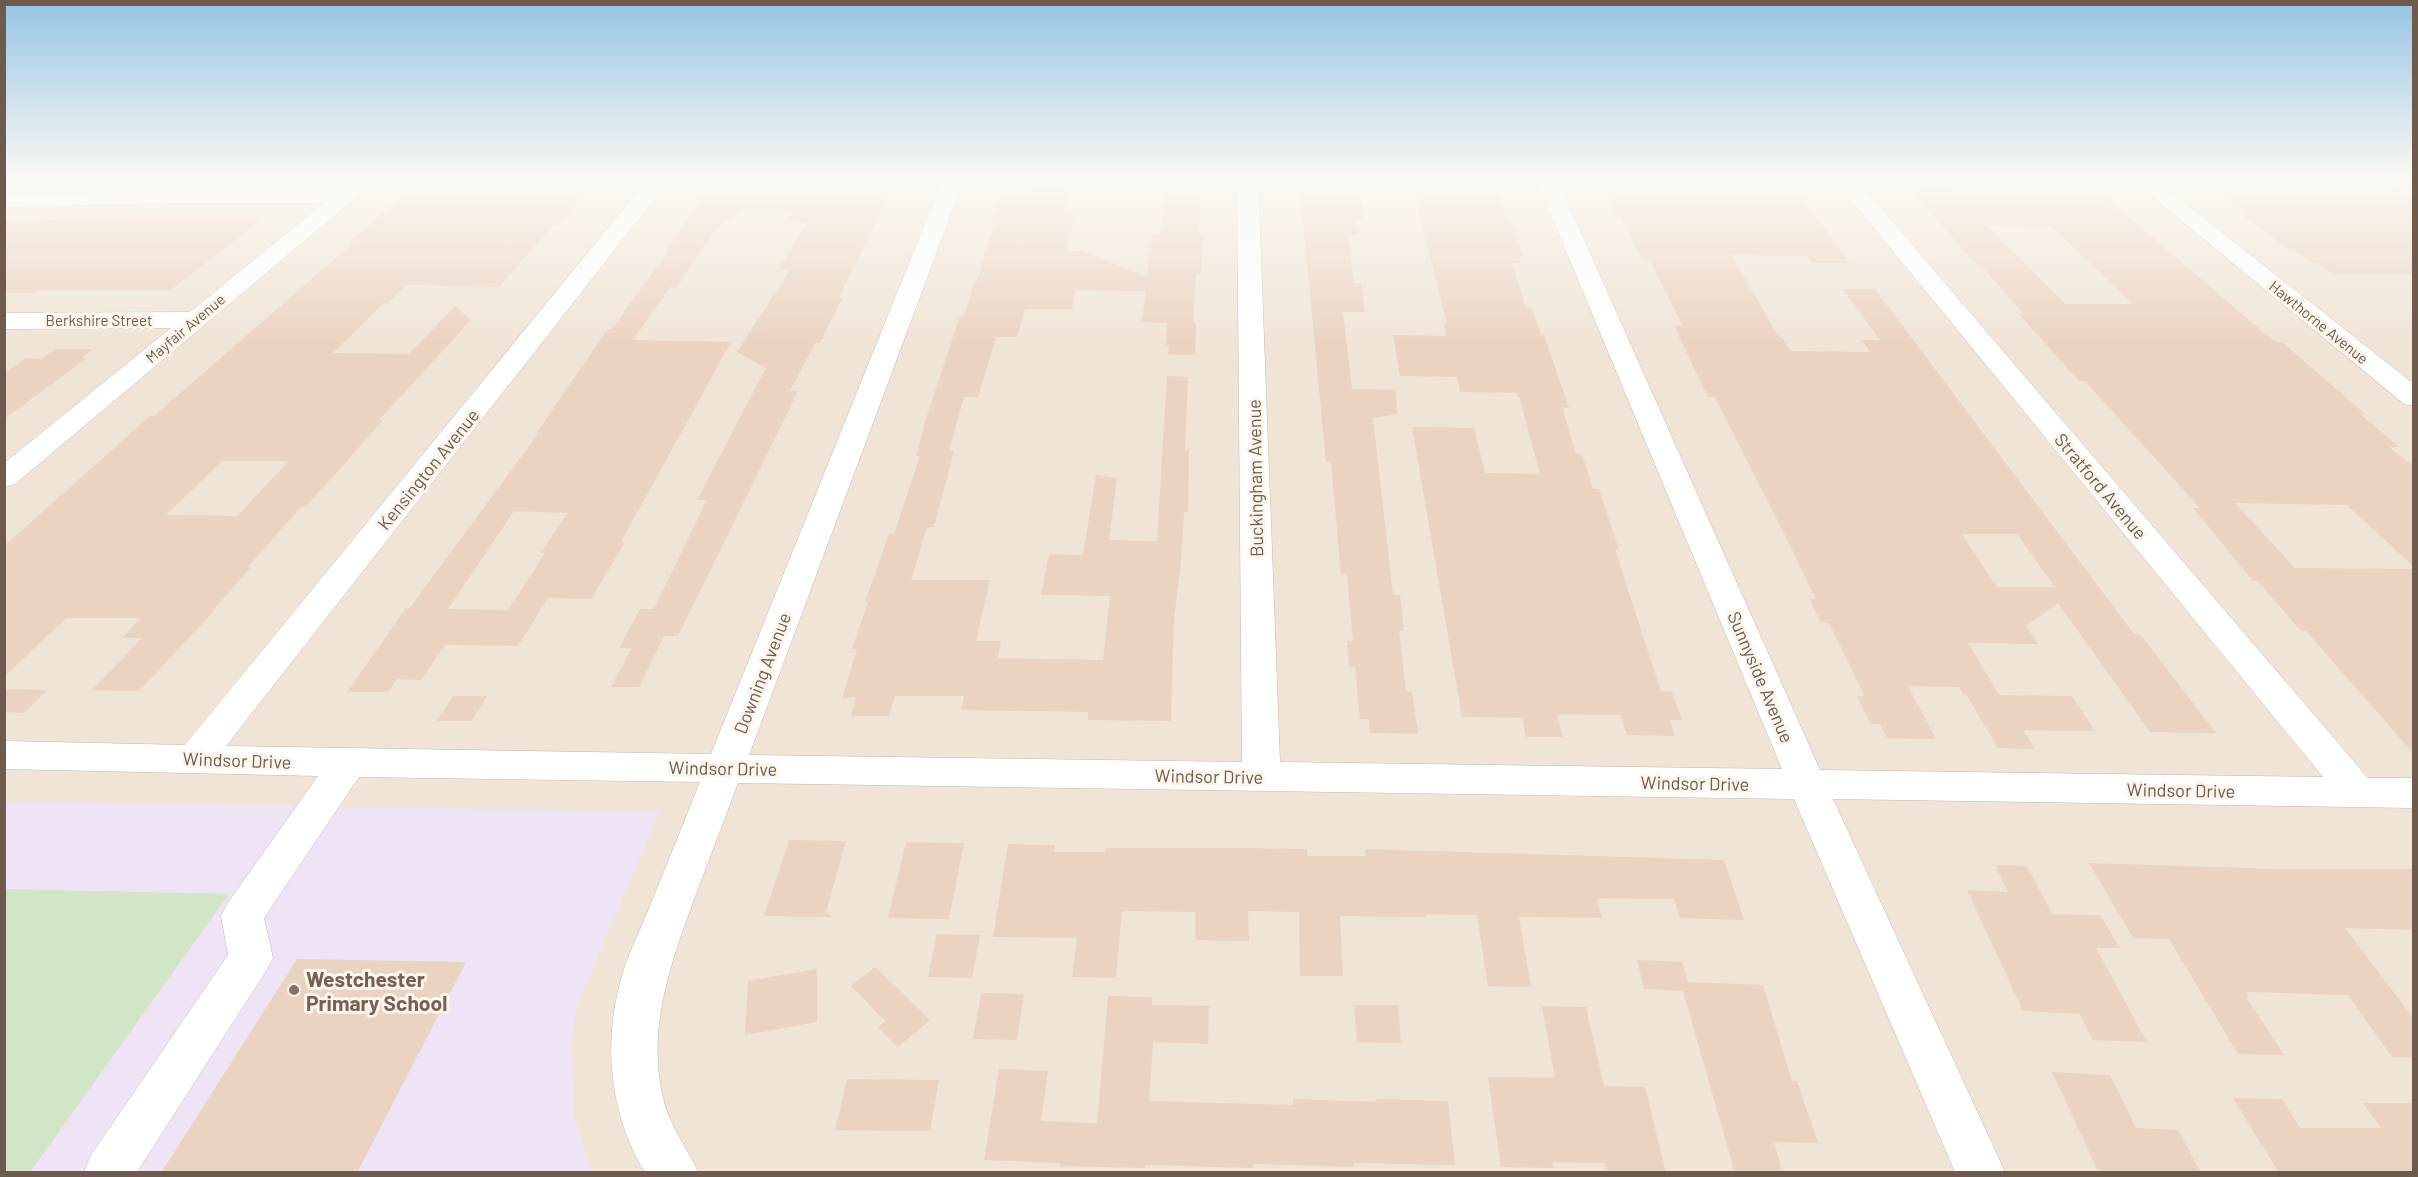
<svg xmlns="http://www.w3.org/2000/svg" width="2418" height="1177" font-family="Barlow,sans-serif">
  <rect width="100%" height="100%" fill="#f9f2e6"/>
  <!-- residential -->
  <path fill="#f0e4d6" d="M 5,179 L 2413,179 L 2413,1172 L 5,1172 Z"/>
  <!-- education -->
  <path fill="#efe3f6" d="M 5,801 L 659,812 L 577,1006 L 572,1042 L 574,1113 L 587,1159 L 594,1172 L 5,1172 Z"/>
  <!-- green -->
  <path fill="#d2e5c6" d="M 5,889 L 229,894 L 30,1172 L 5,1172 Z"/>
  <!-- building -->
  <path fill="#ebd3c1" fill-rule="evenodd" d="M 423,179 L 598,179 L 559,225 L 553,225 L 499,287 L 406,285 L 388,303 L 384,303 L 333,353 L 409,354 L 455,306 L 471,320 L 379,420 L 383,420 L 338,471 L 304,508 L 300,508 L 248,567 L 251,567 L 212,611 L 214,611 L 139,691 L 92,690 L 142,638 L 122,638 L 141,618 L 66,618 L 4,677 L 4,546 L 150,416 L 154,416 L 353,243 L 348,243 ZM 222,461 L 289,461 L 237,516 L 166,515 Z
    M 814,179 L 896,180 L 839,298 L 842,298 L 820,343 L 815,343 L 790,391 L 798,391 L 678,636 L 664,636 L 639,687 L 611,687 L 631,649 L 619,648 L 640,609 L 654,609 L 707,500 L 697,500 L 766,368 L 737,352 L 790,270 L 778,270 L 807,223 L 785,222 L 793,211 L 739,211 L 732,221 L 725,221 L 721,226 L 718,226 L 677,287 L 670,287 L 633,340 L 731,342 L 621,542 L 625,542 L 591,599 L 548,598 L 518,646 L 445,645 L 421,680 L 397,679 L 388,692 L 347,692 L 406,608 L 409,609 L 538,434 L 536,434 L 578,372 L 608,329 L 612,329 L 669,250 L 666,250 L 703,197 L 708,197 L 717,185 L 810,185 ZM 514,511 L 568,513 L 540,553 L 545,553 L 508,610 L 448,609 Z
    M 1005,179 L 1035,179 L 1033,186 L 1070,187 L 1064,214 L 1076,214 L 1066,251 L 1081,251 L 1146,276 L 1153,234 L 1161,234 L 1167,182 L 1201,182 L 1199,234 L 1203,234 L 1201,274 L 1196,274 L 1193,322 L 1196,322 L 1195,355 L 1168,354 L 1169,345 L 1166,345 L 1167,323 L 1142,322 L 1146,291 L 1075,290 L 1072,309 L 1025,309 L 1017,337 L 996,337 L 978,397 L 964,397 L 949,451 L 954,451 L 934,527 L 927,527 L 911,580 L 990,580 L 976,641 L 1001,641 L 998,658 L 1103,660 L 1110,596 L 1041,595 L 1049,554 L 1083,555 L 1096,475 L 1117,478 L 1109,540 L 1157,541 L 1167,376 L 1188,377 L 1185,450 L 1189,450 L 1188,512 L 1184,512 L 1181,562 L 1174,619 L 1171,721 L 1088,720 L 1088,712 L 961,710 L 964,696 L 895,696 L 889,716 L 851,716 L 856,697 L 842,698 L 857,649 L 852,649 L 868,602 L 865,602 L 889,534 L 894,534 L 920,456 L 916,456 L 925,422 L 960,316 L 964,316 L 975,281 L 977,281 L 994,225 L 990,225 Z
    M 1299,179 L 1326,179 L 1326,183 L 1359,183 L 1364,219 L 1355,219 L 1358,235 L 1348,235 L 1354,283 L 1361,283 L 1365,312 L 1343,312 L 1352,389 L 1395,390 L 1398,414 L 1373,418 L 1393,595 L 1400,595 L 1404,631 L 1399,631 L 1406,691 L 1412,692 L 1418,734 L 1370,733 L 1369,719 L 1360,719 L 1355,667 L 1349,667 L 1347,641 L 1353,641 L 1347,574 L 1341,574 L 1331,462 L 1326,462 Z
    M 1602,179 L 1791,183 L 1850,263 L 1812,263 L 1807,256 L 1731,255 L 1779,337 L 1782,337 L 1790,351 L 1870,352 L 1862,340 L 1880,340 L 1843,289 L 1875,289 L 2134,634 L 2140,634 L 2216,733 L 2150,732 L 2058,603 L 2026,626 L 2038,644 L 1968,643 L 1999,695 L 2072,696 L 2095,731 L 2023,730 L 2035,749 L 1998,748 L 1966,694 L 1963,694 L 1959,687 L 1908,686 L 1936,739 L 1887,738 L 1880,724 L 1871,724 L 1857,696 L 1865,696 L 1829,623 L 1821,623 L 1810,599 L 1816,599 L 1786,537 L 1715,397 L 1708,397 L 1674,326 L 1683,326 L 1652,265 L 1648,259 L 1642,259 L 1621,217 L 1616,217 L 1603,188 L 1606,188 ZM 1962,534 L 2017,534 L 2055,587 L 1997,587 Z
    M 1945,179 L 2086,181 L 2275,342 L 2282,342 L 2312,368 L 2365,414 L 2360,414 L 2399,447 L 2389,447 L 2414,467 L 2414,567 L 2347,505 L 2235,503 L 2295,568 L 2414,569 L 2414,754 L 2306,631 L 2301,631 L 2258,581 L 2253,581 L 2193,508 L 2200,508 L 2085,381 L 2079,381 L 2019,314 L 2024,314 L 1982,267 L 1978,267 L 1908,186 L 1953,187 ZM 1986,225 L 2051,226 L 2133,304 L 2065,304 Z
    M 2201,179 L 2383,179 L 2414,198 L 2414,274 L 2332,274 L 2318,263 L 2312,263 L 2294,250 L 2290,250 L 2238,212 L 2243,212 Z
    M 1469,183 L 1493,183 L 1509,223 L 1512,223 L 1524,257 L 1519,257 L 1520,263 L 1512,263 L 1526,308 L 1532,309 L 1541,335 L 1544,335 L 1569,408 L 1562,407 L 1576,454 L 1582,454 L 1593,489 L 1599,489 L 1619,550 L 1615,550 L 1661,691 L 1672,692 L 1682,720 L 1670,720 L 1675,736 L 1627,735 L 1621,715 L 1557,714 L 1563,737 L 1526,737 L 1522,718 L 1462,717 L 1412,427 L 1474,428 L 1485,473 L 1540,474 L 1518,393 L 1460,392 L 1457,377 L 1400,376 L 1393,335 L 1446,336 L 1444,323 L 1447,323 L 1418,211 L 1419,211 L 1415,191 L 1471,191 Z
    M 154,218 L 263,218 L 171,290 L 37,290 L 34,293 L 4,293 L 4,221 Z
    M 55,349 L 93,349 L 82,358 L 87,358 L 4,419 L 4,374 L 26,358 L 41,359 Z
    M 4,689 L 47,690 L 24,713 L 4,712 Z
    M 453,696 L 487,696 L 472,721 L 437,721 Z
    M 789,840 L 846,841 L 826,912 L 832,917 L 764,916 Z
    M 906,842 L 964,843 L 949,919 L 888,918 Z
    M 1008,844 L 1055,845 L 1054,852 L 1105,852 L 1106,848 L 1246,848 L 1307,849 L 1307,856 L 1366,856 L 1365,849 L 1724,860 L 1744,920 L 1680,918 L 1674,899 L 1597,898 L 1602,918 L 1519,917 L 1531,987 L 1488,986 L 1477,915 L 1426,914 L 1426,917 L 1340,916 L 1343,976 L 1300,976 L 1299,912 L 1248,911 L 1249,941 L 1195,940 L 1195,912 L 1122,911 L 1116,978 L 1072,977 L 1077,938 L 993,937 Z
    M 2089,863 L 2277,869 L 2414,869 L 2414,930 L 2345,928 L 2414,1019 L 2414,1058 L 2392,1057 L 2348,995 L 2246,992 L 2249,997 L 2246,997 L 2284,1055 L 2238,1054 L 2169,939 L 2133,938 Z
    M 1995,865 L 2027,866 L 2052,914 L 2100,915 L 2120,948 L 2096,948 L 2147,1042 L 2093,1040 L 2080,1014 L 2023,1011 L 1967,890 L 2008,892 Z
    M 937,934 L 980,935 L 972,978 L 928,977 Z
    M 297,959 L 466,962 L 357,1173 L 161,1173 Z
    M 1637,960 L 1682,962 L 1688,982 L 1763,985 L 1792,1081 L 1797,1081 L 1818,1143 L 1774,1142 L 1783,1173 L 1735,1173 L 1683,991 L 1644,989 Z
    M 875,967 L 930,1020 L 898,1047 L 878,1027 L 885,1021 L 851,986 Z
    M 817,969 L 817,1022 L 745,1035 L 748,981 Z
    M 981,993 L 1024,994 L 1017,1040 L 973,1039 Z
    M 1108,996 L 1152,997 L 1152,1005 L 1209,1006 L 1208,1044 L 1153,1042 L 1149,1101 L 1293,1105 L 1293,1099 L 1376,1102 L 1376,1099 L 1448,1101 L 1455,1165 L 1353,1163 L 1354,1167 L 1253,1164 L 1253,1168 L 1145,1165 L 1145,1168 L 1060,1166 L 1060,1163 L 984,1160 L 999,1069 L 1048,1071 L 1041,1121 L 1097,1123 Z
    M 1354,1005 L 1398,1005 L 1401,1043 L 1357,1042 Z
    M 1542,1006 L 1586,1007 L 1604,1086 L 1645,1087 L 1666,1173 L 1608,1173 L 1605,1163 L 1552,1162 L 1553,1168 L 1501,1167 L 1488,1077 L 1555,1078 Z
    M 2052,1072 L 2110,1075 L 2136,1128 L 2178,1130 L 2201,1173 L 2099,1173 Z
    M 847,1079 L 939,1080 L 930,1131 L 835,1130 Z
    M 2233,1098 L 2282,1099 L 2300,1128 L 2381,1128 L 2363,1103 L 2414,1103 L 2414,1173 L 2279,1173 Z"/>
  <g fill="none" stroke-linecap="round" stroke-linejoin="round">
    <!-- minor casing -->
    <g stroke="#c9baae" stroke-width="1">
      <path id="minor" d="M 354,179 L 378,179 L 15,484 L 4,487 L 4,463 L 171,328 L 4,329 L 4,313 L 190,312 L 324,203 L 171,203 L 4,207 L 4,194 L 171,191 L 340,191 Z
        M 648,179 L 670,179 L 226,746 L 711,754 L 943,179 L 964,179 L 749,755 L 1242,762 L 1237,179 L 1258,179 L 1280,762 L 1782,769 L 1536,179 L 1557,179 L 1820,770 L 2323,777 L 1834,179 L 1856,179 L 2368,778 L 2414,778 L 2414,808 L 1833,799 L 2005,1172 L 1955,1172 L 1794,799 L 738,783 C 724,820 710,857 696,894 C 672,960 646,1026 663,1098 C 669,1125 687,1147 698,1172 L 645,1172 C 608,1111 602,1038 624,969 C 632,946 643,924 652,901 C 668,862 684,822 700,782 L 359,777 L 264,918 L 273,958 L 266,971 L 137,1172 L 84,1172 L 91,1155 L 228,955 L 221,916 L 227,904 L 318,776 L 4,769 L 4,741 L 185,745 Z
        M 2131,179 L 2154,179 L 2414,384 L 2414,406 L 2404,404 Z"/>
    </g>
    <!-- minor -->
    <use href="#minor" fill="#fff" fill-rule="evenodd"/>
  </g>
  <!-- sky -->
  <linearGradient id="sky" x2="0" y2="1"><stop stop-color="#97c4e5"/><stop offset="0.52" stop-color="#fcf9f4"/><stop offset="1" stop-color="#fcf9f4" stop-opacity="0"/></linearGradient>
  <rect width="2418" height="344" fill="url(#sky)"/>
  <!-- markers -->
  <circle fill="#8d6e63" stroke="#fdf6ec" stroke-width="2" cx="294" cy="990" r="6"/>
  <g text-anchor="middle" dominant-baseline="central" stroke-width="6" stroke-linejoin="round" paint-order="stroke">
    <!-- far-street labels -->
    <g font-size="15" fill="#6f5b4e" stroke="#fdf6ec">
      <text x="99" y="320">Berkshire Street</text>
      <text transform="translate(2319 322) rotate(39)">Hawthorne Avenue</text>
      <text transform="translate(185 328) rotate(-40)">Mayfair Avenue</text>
    </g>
    <!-- street labels -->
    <g font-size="18" fill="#6f5b4e" stroke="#fdf6ec">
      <text transform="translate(428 469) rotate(-51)">Kensington Avenue</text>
      <text transform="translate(1255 478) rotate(-91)">Buckingham Avenue</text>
      <text transform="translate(2101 486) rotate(50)">Stratford Avenue</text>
      <text transform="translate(762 673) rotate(-69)">Downing Avenue</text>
      <text transform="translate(1761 677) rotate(67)">Sunnyside Avenue</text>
      <text transform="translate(237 760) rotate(2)">Windsor Drive</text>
      <text transform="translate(723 768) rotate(1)">Windsor Drive</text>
      <text transform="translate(1209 776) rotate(1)">Windsor Drive</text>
      <text transform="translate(1695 783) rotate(1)">Windsor Drive</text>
      <text transform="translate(2181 790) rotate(1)">Windsor Drive</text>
    </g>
    <!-- near-education labels -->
    <g font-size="21" font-weight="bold" fill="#785e54" stroke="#fdf6ec" text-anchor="start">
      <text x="306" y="978">Westchester<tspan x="306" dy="24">Primary School</tspan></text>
    </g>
  </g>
  <!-- border -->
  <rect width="2418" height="1177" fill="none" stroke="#6f5b4e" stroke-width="12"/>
</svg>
